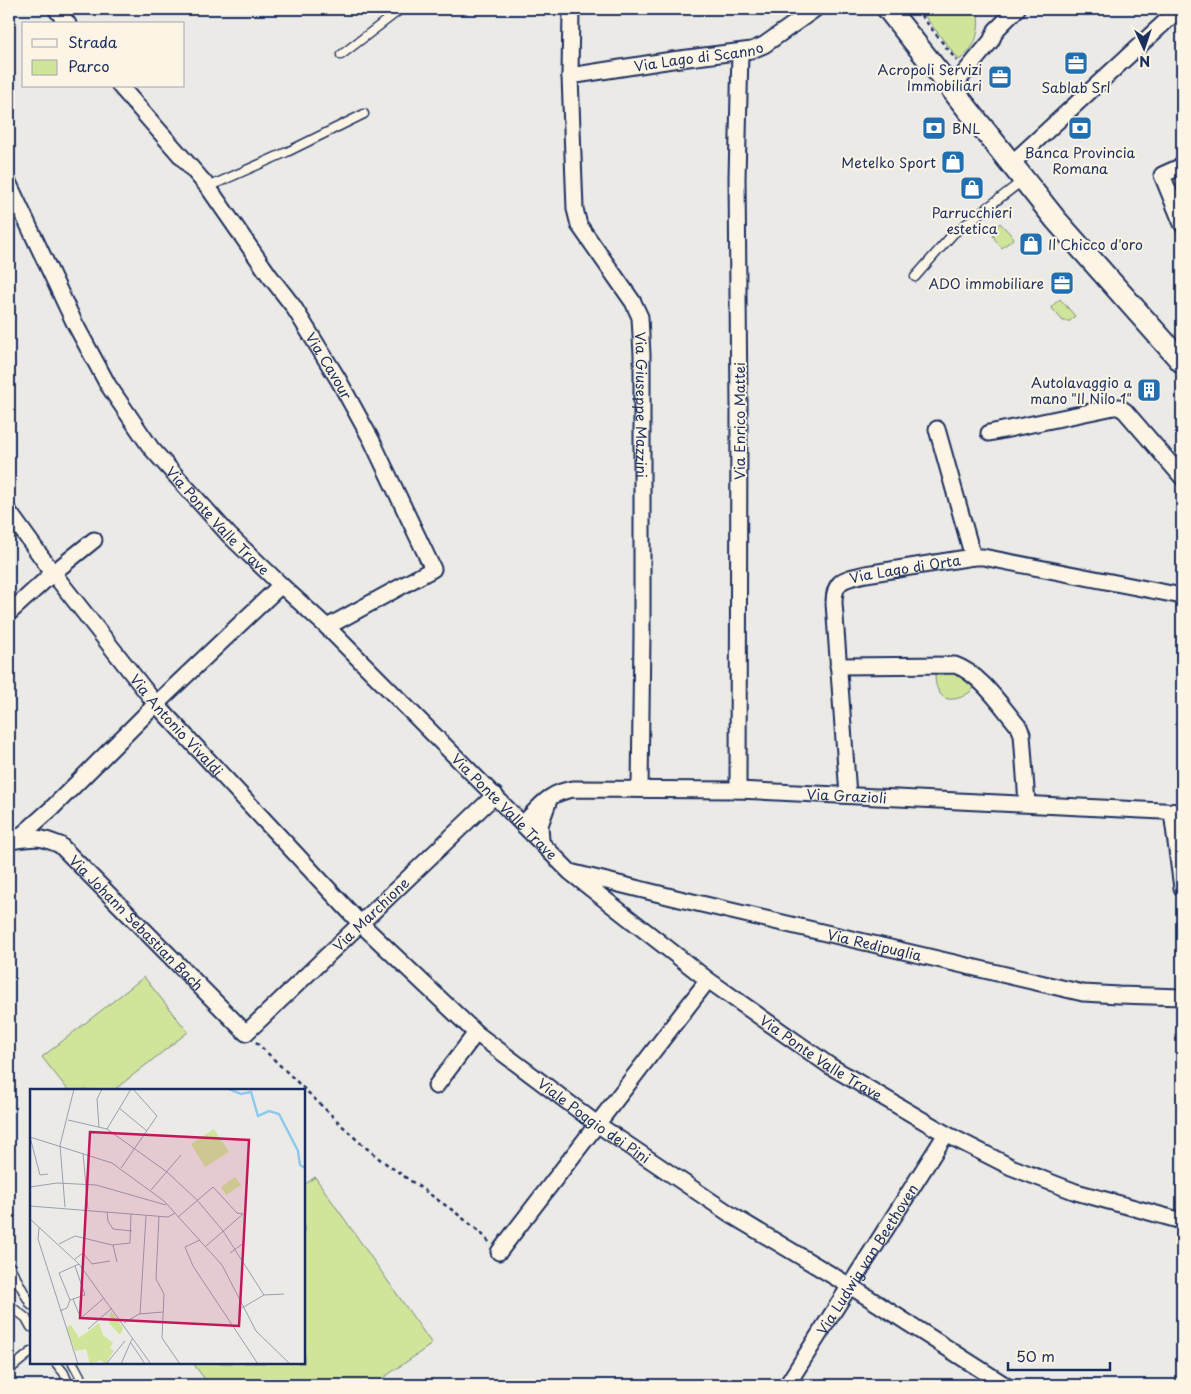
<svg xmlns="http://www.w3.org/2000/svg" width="1191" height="1394" font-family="'Playpen Sans',sans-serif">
  <rect width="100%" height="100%" fill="#ebeae6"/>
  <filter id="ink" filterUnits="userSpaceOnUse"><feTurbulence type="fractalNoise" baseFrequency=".02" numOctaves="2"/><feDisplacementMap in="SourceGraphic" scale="10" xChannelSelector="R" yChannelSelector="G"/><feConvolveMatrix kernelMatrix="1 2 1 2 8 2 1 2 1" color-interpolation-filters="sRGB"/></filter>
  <g filter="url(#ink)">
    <!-- green -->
    <path fill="#d1e59a" stroke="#768a7c" d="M 919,9 L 977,9 C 981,29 977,48 959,60 Z
      M 1000,223 L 1014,238 L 1002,248 C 993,237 989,234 1000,223 Z
      M 1060,299 L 1075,316 L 1070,321 L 1063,321 L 1051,307 Z
      M 935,670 L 963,673 L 975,687 C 967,697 945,707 938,690 C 935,684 935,677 935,670 Z
      M 144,977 L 188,1032 L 114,1090 L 68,1090 L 42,1057 Z
      M 315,1177 L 432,1344 L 373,1385 L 209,1385 L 193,1363 L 304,1363 L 304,1185 Z"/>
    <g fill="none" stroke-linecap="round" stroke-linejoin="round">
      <!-- lane casing -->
      <g stroke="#1b2f5e" stroke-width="11">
        <path id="lane" d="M 341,55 L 401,9
          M 208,187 L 287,152 L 364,114
          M 915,277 L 953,234 L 1022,181
          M 9,1265 L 31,1305
          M 9,1305 L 26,1318 L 31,1327
          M 56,1363 L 64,1373 L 69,1385
          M 73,1363 L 80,1376 L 80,1385
          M 9,1370 L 31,1352"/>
      </g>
      <!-- street casing -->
      <g stroke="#1b2f5e" stroke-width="19">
        <g id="street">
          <path d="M 56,9 L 68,24"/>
          <path id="s1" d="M 571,9 L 570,76 L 575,209 L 579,225 L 633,302 L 640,317 L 642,355 L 642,635 L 640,789"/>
          <path id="s2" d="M 570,76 L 672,60 L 752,50 L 764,45 L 815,9"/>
          <path id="s3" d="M 120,86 L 208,187 L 269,275 L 293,306 L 338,379 L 372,441 L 433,569 L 327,627"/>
          <path d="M 952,88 L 991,41 L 996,30 L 1017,9"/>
          <path d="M 1012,163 L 1178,10"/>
          <path d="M 1182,166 L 1162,175 L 1182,224"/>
          <path id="s4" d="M 9,184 L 74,322 L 108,385 L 151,448 L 229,535 L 281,585 L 327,627 L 570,872 L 612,905 L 708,980 L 830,1066 L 946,1134 L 1011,1167 L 1076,1192 L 1182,1221"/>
          <path d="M 937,429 L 973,557"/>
          <path d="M 989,433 L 1114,407 L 1119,407 L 1125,411 L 1182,477"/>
          <path id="s5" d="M 9,512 L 53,573 L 156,704 L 360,923 L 476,1033 L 597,1124 L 733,1216 L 850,1286 L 1005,1385"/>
          <path d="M 9,613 L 53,573 L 94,540"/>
          <path d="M 838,666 L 955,665 C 981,674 1002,707 1019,727 L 1022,734 L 1027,803"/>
          <path d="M 738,790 L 739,407 L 737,178 L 740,52"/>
          <path id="s6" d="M 848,795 L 834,603 C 834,579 845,579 866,574 L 973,557 L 983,557 L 1182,596"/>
          <path d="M 1172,812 L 1182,888"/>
          <path id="s7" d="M 524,823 C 540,806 549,792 574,789 L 738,790 L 1182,812"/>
          <path id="s8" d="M 16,840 C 37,837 41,837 60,845 L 246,1033 L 495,795"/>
          <path d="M 16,840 L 51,809 L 156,704 L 281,585"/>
          <path d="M 541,841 L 540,825 L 549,800"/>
          <path id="s9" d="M 574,873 L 680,899 L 1083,993 L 1119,995 L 1182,997"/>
          <path d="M 436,1086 L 476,1033"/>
          <path d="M 499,1252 L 708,980"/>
          <path id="s10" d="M 787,1385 L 946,1134"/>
        </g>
      </g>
      <!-- secondary casing -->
      <g stroke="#1b2f5e" stroke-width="25">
        <path id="secondary" d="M 888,9 L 1056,220 L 1182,362"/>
      </g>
      <!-- path -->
      <path stroke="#1b2f5e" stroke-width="2.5" stroke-dasharray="4 4" stroke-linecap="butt" d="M 916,9 L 957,61
        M 256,1042 L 358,1141 L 381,1160 L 455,1212 L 481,1233 L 490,1243"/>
      <!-- lane -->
      <use href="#lane" stroke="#fcf5e5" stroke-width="8"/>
      <!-- street -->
      <use href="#street" stroke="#fcf5e5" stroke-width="15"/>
      <!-- secondary -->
      <use href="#secondary" stroke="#fcf5e5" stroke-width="21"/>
    </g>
  </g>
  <!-- icons -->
  <defs>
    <g id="office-square" transform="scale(1.25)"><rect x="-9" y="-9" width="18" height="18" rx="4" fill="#1f6fb2" stroke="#fcf5e5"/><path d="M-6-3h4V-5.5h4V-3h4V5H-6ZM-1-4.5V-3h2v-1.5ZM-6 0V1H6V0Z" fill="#fff"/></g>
    <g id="bank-square" transform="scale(1.25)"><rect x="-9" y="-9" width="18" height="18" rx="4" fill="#1f6fb2" stroke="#fcf5e5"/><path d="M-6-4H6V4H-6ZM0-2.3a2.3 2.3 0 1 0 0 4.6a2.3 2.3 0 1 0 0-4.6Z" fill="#fff"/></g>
    <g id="shop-square" transform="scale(1.25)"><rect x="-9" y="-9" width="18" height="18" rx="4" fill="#1f6fb2" stroke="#fcf5e5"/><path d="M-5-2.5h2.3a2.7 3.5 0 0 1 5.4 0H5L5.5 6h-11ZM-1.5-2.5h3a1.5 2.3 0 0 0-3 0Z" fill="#fff"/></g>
    <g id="building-square" transform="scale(1.25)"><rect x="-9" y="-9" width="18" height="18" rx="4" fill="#1f6fb2" stroke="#fcf5e5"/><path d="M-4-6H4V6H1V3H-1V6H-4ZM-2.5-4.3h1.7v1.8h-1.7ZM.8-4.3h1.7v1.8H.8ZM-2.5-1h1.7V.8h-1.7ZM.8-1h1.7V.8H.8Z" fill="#fff"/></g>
  </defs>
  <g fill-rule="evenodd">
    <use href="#office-square" x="1076" y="63"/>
    <use href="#office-square" x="1000" y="77"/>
    <use href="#bank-square" x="934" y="128"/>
    <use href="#bank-square" x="1080" y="128"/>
    <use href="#shop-square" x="953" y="162"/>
    <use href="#shop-square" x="972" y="188"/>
    <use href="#shop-square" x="1031" y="244"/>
    <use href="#office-square" x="1062" y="283"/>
    <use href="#building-square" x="1149" y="390"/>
  </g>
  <g text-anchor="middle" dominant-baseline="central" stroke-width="4" stroke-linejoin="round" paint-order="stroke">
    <!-- street labels -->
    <g font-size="14" fill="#1b2f5e" stroke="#fcf5e5">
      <text stroke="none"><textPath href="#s2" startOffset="130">Via Lago di Scanno</textPath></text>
      <text stroke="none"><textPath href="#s3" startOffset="350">Via Cavour</textPath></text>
      <text stroke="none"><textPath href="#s1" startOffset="415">Via Giuseppe Mazzini</textPath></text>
      <text transform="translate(739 421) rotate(-90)">Via Enrico Mattei</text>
      <text stroke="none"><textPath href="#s4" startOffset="399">Via Ponte Valle Trave</textPath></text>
      <text stroke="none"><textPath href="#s6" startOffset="281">Via Lago di Orta</textPath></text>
      <text stroke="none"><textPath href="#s5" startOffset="271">Via Antonio Vivaldi</textPath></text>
      <text stroke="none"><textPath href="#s7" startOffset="335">Via Grazioli</textPath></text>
      <text stroke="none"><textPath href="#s4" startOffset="804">Via Ponte Valle Trave</textPath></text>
      <text stroke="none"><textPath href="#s8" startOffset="482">Via Marchione</textPath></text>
      <text stroke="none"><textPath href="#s8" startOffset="154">Via Johann Sebastian Bach</textPath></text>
      <text stroke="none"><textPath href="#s9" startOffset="309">Via Redipuglia</textPath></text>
      <text stroke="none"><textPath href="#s4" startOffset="1209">Via Ponte Valle Trave</textPath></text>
      <text stroke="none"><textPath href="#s5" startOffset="848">Viale Poggio dei Pini</textPath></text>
      <text stroke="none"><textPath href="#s10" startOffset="149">Via Ludwig van Beethoven</textPath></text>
    </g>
    <!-- poi labels -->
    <g font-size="14" fill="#1b2f5e" stroke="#fcf5e5" text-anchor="end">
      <text x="982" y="69">Acropoli Servizi<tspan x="982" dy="16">Immobiliari</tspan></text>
      <text x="1076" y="87" text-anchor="middle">Sablab Srl</text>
      <text x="952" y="128" text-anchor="start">BNL</text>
      <text x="1080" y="152" text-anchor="middle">Banca Provincia<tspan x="1080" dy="16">Romana</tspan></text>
      <text x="936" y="162">Metelko Sport</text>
      <text x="972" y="212" text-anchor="middle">Parrucchieri<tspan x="972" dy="16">estetica</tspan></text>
      <text x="1048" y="244" text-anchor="start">Il Chicco d'oro</text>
      <text x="1044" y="283">ADO immobiliare</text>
      <text x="1132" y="382">Autolavaggio a<tspan x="1132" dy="16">mano "Il Nilo 1"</tspan></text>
    </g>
  </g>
  <!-- overview -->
  <g transform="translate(30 1089)">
    <rect width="275" height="275" fill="#ebeae6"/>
    <path d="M 184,40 L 199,63 L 175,78 L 161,55 ZM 205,88 L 211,96 L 196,106 L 191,98 ZM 81,222 L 93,239 L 90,246 L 79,234 ZM 69,234 L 73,246 L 83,254 L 80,259 L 84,262 L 75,275 L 71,271 L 60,275 L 56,260 L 45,262 L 36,238 L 41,236 L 49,249 Z" fill="#d1e59a"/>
    <path fill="none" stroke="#8ec9ee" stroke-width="2.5" d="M 199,0 L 211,5 L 221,3 L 228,27 L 239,22 L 249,25 L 268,62 L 270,76 L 275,79"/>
    <path fill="none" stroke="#989fb0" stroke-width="1" d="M 89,19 L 117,42M 38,31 L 77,40 L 137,83 L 167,111 L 193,142 L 234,206 L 212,219M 69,38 L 67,10 L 72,0M 77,40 L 101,0M 0,48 L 82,74 L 134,112 L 192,176 L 226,242 L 260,275M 0,48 L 10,86 L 18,85M 53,64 L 58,120M 91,79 L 127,27 L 103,0M 0,98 L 27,94 L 66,96 L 136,116M 121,101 L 151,66M 0,117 L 138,128 L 145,124M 35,118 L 30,56 L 44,0M 77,123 L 78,132 L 83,140 L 102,142M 129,127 L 126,190 L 134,205 L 132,249 L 150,275M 148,128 L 183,98 L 207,124 L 213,125M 0,130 L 49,175 L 121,275M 9,139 L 8,150 L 48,275M 170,151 L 155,158 L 163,177 L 228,275M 29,155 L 45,147 L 82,156 L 100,154 L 101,125M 83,156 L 87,173M 176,157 L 213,125M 200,164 L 215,153M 45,170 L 53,164 L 62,175 L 80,172M 234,206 L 254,205M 43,210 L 49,225M 40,211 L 55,206 L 45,177M 30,222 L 37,219 L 40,211 L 29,184 L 49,175M 110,225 L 116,127M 52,228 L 74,209M 94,234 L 109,225 L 133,223M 58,240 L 82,219M 101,254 L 115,275M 76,275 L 95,252M 91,275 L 102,250"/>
    <path fill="#c2185b" fill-opacity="0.15" stroke="#c2185b" stroke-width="2.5" d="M 60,43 L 219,51 L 209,237 L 50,229 Z"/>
    <rect width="275" height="275" fill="none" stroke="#1b2f5e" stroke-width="2.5"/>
  </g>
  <!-- margin -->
  <rect width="1191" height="1394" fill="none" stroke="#fcf5e5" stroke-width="30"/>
  <rect x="15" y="15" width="1161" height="1364" fill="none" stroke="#1b2f5e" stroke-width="2" filter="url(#ink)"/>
  <!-- legend -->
  <rect x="22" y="22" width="162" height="65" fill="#fcf5e5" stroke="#a2a6af"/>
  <rect x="32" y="39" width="25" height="8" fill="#fcf5e5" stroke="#a2a6af"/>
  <text x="68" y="48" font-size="15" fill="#1b2f5e">Strada</text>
  <rect x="32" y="60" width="25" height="15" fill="#d1e59a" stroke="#a2a6af"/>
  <text x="68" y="72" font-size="15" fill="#1b2f5e">Parco</text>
  <!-- north arrow -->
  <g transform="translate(1144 48) rotate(177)" stroke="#fcf5e5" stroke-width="4" paint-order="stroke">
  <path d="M0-4L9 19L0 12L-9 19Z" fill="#1b2f5e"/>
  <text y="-8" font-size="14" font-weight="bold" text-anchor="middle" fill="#1b2f5e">N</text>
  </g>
  <!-- scale -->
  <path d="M1008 1362v8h102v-8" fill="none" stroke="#1b2f5e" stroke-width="2.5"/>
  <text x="1016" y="1362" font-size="15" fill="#1b2f5e" stroke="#fcf5e5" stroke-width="4" paint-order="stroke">50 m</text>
</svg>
